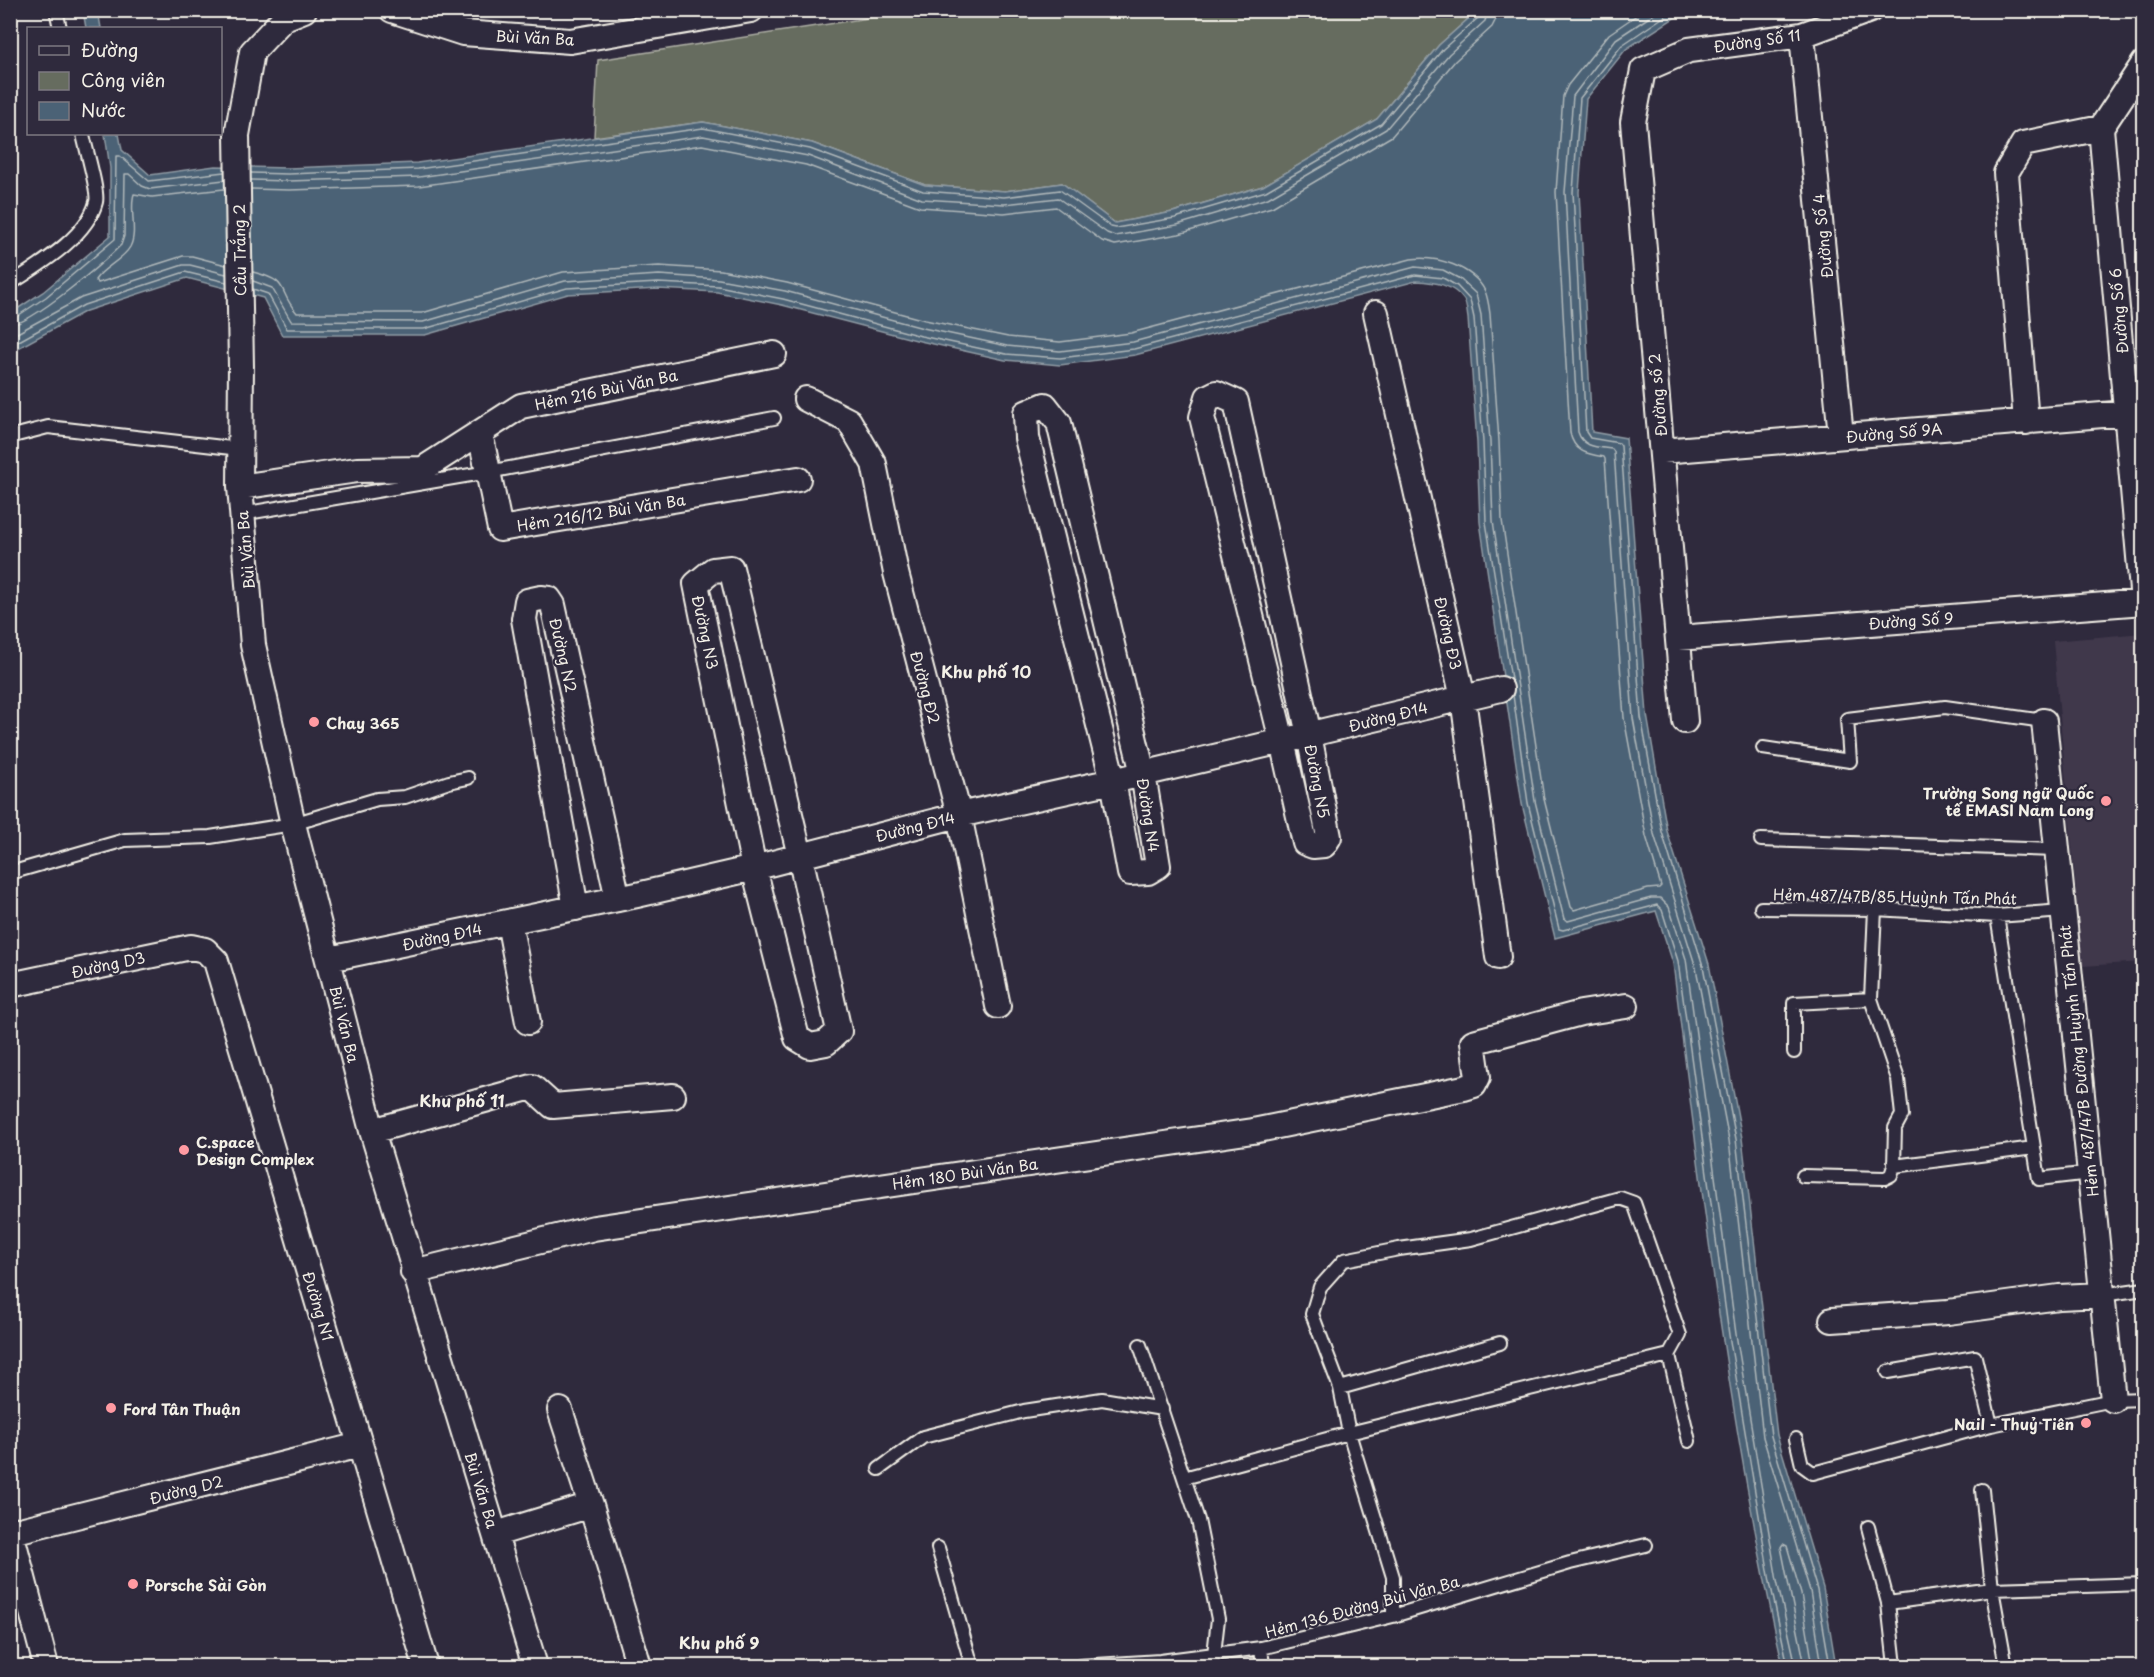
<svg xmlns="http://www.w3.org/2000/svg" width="2154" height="1677" font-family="'Playpen Sans',sans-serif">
  <rect width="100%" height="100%" fill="#2f2a3d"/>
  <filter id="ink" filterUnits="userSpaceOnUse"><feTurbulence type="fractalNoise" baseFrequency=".0167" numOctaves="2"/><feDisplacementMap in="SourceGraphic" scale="12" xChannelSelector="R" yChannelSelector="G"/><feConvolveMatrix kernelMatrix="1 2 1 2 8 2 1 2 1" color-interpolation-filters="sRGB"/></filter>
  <g filter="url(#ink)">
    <!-- built -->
    <path fill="#41384c" d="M 2143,633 L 2143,962 L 2083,966 L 2053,641 Z"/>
    <!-- green -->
    <path fill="#666c5f" stroke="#adaea4" stroke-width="1.5" d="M 913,11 L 1477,11 L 1439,45 L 1377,119 L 1263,186 L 1173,212 L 1115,223 L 1062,183 L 1005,191 L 925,185 L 812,143 L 703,122 L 594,137 L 598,60 Z"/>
    <!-- water -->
    <path fill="#4b6276" stroke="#8f9ba4" stroke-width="1.5" d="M 83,11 L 98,11 L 101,28 L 86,28 Z
      M 1477,11 L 1685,11 L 1626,49 L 1586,99 L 1579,192 L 1592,432 L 1626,438 L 1647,715 L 1667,831 L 1709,964 L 1742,1138 L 1777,1435 L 1823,1588 L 1836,1666 L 1783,1666 C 1731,1435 1702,1198 1673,963 L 1656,911 L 1555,938 L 1522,804 L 1480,522 L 1477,443 L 1468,318 C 1467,313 1467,305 1464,300 C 1453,284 1434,282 1416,281 L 1135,355 L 1060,365 L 1005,360 L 920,341 L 782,305 L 717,292 L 658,289 L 568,294 L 425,335 L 282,335 L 263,298 L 187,278 L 86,311 L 11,352 L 11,313 L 43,292 L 110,236 L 110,168 L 105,134 L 119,134 L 122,150 L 150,175 L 215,166 L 288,168 L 417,163 L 703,122 L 812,143 L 925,185 L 1005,191 L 1062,183 L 1115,223 L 1173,212 L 1263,186 L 1377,119 L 1439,45 Z"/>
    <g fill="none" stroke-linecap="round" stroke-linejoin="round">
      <!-- shore -->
      <path stroke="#b0b8ba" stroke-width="1.5" d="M 1660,10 L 1616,39 L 1573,96 L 1565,192 L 1578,432 C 1583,448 1598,447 1612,449 L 1614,452 L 1633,718 L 1654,834 L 1696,968 L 1729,1140 L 1763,1437 L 1810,1591 L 1822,1666
        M 1674,10 L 1622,45 L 1580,98 L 1573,192 L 1586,432 L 1590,438 L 1619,443 L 1621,446 L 1641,717 L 1662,832 L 1703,966 L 1736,1139 L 1771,1436 L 1817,1590 L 1830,1666
        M 251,173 L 288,174 L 418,169 L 703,128 L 810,149 L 923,191 L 1004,197 L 1060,190 L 1111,227 L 1116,228 L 1175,218 L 1266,191 L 1381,124 L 1443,49 L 1479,17 L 1480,10
        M 251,180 L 288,181 L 419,177 L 703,136 L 808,156 L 922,199 L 1004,204 L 1058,198 L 1107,233 L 1115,236 L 1177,225 L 1268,198 L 1386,129 L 1449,54 L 1485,21 L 1488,10
        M 224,189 L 152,197 L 134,194 C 129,210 138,232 130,247 C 122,261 103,267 95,280 L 98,283 L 183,256 L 192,256 L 226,265
        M 251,189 L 289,190 L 419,186 L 702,145 L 806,165 L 920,207 L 1004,213 L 1056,207 L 1102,241 L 1115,245 L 1179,234 L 1272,207 L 1392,136 L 1455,61 L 1492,27 L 1496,19 L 1497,10
        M 253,272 C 292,282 276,289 297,313 L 422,313 L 563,272 L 659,266 L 721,270 L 787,283 L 925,320 L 1008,337 L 1060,342 L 1131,333 L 1411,259 C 1436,255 1473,267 1485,291 C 1488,298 1489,307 1490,314 L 1499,441 L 1502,520 L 1544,799 L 1571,907 L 1574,910 L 1648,889 L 1659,888 L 1661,886 L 1646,836 L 1624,718 L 1605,459 L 1604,457 C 1587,454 1574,452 1570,433 L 1556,192 L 1563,96 L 1568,85 L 1609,34 L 1644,10
        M 253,281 L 272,288 L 291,321 L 423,322 L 565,281 L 659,275 L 719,279 L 785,291 L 923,328 L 1007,346 L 1060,351 L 1133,342 L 1415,267 L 1443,270 L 1460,279 L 1476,294 L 1481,315 L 1490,442 L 1493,521 L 1535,801 L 1564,919 L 1568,921 L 1651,898 L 1660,898 L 1669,907 L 1686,959 L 1736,1334 L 1777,1581 L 1796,1666
        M 253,289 L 268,294 L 287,329 L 424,329 L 567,288 L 658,283 L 718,286 L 783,299 L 921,336 L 1006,354 L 1060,358 L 1134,349 L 1415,275 L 1443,278 L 1457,286 L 1470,300 L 1474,318 L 1483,442 L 1486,522 L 1511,679
        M 10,318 L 16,317 L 46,297 L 115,239 L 116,156 L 120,156 L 149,181 L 224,172
        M 10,325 C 32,324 104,262 121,245 L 124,236 L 125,174 L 129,174 L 142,186 L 150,189 L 224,180
        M 10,337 L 81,298 L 183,265 L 190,265 L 226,274
        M 10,346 L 84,305 L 185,272 L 226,282
        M 1513,695 L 1528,803 L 1559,929 L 1563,930 L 1657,905 L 1662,910 L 1678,961 L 1729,1335 L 1770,1582 L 1788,1666
        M 1805,1666 L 1781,1547 L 1783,1544 L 1787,1546 L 1801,1594 L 1813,1666"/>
      <!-- service casing -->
      <g stroke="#f4f1e8" stroke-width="16">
        <path id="service" d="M 56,10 L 60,28
          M 10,284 C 39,265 87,237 96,202 C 99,192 85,146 83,134
          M 17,435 L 48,427 L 240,449
          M 242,514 L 488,472 L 774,418
          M 1763,748 L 1850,761 L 1847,719 L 1945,707 L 2044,721
          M 1761,840 L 2057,850
          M 10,873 L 125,840 L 210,837 L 293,824 L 377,799 L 405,797 L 449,782 L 468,778
          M 1761,908 L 1875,909 L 1997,916 L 2063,911
          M 1997,916 L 2039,1179 L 2090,1173
          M 1794,1052 L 1794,1003 L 1871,999
          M 1894,1166 L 2034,1148
          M 1803,1176 L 1885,1178 L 1891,1175 L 1894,1166 L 1895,1128 L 1902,1115 L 1898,1079 L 1871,999 L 1875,909
          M 2102,1295 L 2144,1289
          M 1140,1345 L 1198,1520 L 1218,1619 L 1214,1654
          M 1888,1372 L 1975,1357 L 1991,1425
          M 1340,1388 L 1500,1343
          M 1796,1439 L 1802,1465 L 1813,1473 L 1991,1425 L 2113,1400 L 2144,1399
          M 879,1469 L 923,1437 L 1024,1411 L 1102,1399 L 1162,1409
          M 1184,1478 L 1349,1433 L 1669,1355
          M 1982,1490 L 1992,1589 L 2006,1666
          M 1868,1527 L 1888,1603 L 1895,1666
          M 938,1548 L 972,1666
          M 1888,1603 L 1992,1589 L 2144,1584
          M 1393,1616 L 1393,1577 L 1349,1433 L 1340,1388 L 1312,1314 L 1320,1287 L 1344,1260 L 1399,1249 L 1471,1239 L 1620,1198 L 1634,1203 L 1680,1335 L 1669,1355 L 1689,1441
          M 1261,1648 L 1263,1666
          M 1080,1666 L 1160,1661 L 1261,1648 L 1393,1616 L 1570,1563 L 1646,1545"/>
      </g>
      <!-- minor casing -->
      <g stroke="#f4f1e8" stroke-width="28">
        <path id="minor" d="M 304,10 L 284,18 L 252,52 L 237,135 L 241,366 L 240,487 L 253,645 L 293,824 L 372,1131 L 535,1666
          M 392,10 L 463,33 L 570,41 L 751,10
          M 1802,35 L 1841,436
          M 1376,313 L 1463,698 L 1498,957
          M 1216,393 L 1236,402 L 1309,735 L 1329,837 L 1324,845 L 1313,846 L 1305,843 L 1282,741 L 1202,417 L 1208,397 Z
          M 806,399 L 849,421 L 874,464 L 896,573 L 959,815 L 998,1006
          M 1045,405 L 1059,423 L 1143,774 L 1158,866 L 1148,872 L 1130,873 L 1113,781 L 1027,438 L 1026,413 Z
          M 2026,422 L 2006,173 L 2023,144 L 2101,128
          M 480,433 L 500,529 L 798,479
          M 1662,451 L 2127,413
          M 240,487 L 357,470 L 423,469 L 521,406 L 774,354
          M 731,568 L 800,856 L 839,1031 L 826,1043 L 810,1046 L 797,1038 L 754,868 L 696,584 L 713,570 Z
          M 2143,602 L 2101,128 L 2144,63
          M 1678,638 L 2144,602
          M 1685,721 L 1633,122 L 1643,70 L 1689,50 L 1802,35 L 1870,10
          M 2044,721 L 2113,1400
          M 576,908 L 524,619 L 527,601 L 541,598 L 549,599 L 553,605 L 618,899
          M 509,922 L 528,1022
          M 329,959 L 637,895 L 754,868 L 959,815 L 1113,781 L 1501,689
          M 10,985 L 191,947 L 205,950 L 216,961 L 426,1666
          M 372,1131 L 532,1087 L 553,1106 L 673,1096
          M 413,1272 L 594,1228 L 1253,1131 L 1464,1088 L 1474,1085 L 1478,1077 L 1473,1042 L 1581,1013 L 1626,1006
          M 1832,1320 L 1948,1312 L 2059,1297 L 2102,1295
          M 560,1410 L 591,1505 L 639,1666
          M 10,1528 L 46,1666
          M 12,1532 L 360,1445
          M 496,1534 L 591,1505"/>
      </g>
      <!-- service -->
      <use href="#service" stroke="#2f2a3d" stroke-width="12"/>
      <!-- minor -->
      <use href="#minor" stroke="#2f2a3d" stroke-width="24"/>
    </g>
  </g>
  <!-- markers -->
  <g fill="#ff9aa2" stroke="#2f2a3d" stroke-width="2">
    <circle cx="314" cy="722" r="6"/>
    <circle cx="2106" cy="801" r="6"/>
    <circle cx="184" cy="1150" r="6"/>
    <circle cx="111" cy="1408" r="6"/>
    <circle cx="2086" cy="1423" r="6"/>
    <circle cx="133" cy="1584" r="6"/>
  </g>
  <g text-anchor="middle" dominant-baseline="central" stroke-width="4.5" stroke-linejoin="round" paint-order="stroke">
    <!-- street labels -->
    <g font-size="15" fill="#f4f1e8" stroke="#2f2a3d">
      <text transform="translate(535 37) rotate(3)">Bùi Văn Ba</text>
      <text transform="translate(1757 40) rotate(-8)">Đường Số 11</text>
      <text transform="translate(1822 236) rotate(-96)">Đường Số 4</text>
      <text transform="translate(239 250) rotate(-91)">Cầu Trắng 2</text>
      <text transform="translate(2118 311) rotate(-95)">Đường Số 6</text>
      <text transform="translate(606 389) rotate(-12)">Hẻm 216 Bùi Văn Ba</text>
      <text transform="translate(1657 395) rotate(-95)">Đường số 2</text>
      <text transform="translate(1894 432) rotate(-5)">Đường Số 9A</text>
      <text transform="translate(601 512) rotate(-9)">Hẻm 216/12 Bùi Văn Ba</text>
      <text transform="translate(245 550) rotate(-95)">Bùi Văn Ba</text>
      <text transform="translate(1911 620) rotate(-4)">Đường Số 9</text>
      <text transform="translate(706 632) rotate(78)">Đường N3</text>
      <text transform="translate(1449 633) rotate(77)">Đường Đ3</text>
      <text transform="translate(564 655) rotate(77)">Đường N2</text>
      <text transform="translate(926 687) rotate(75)">Đường Đ2</text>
      <text transform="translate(1388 716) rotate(-14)">Đường Đ14</text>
      <text transform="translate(1318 781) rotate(79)">Đường N5</text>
      <text transform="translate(1149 815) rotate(81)">Đường N4</text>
      <text transform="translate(915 826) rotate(-14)">Đường Đ14</text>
      <text transform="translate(1895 896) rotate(1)">Hẻm 487/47B/85 Huỳnh Tấn Phát</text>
      <text transform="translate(442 936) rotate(-12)">Đường Đ14</text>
      <text transform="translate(108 964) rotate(-12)">Đường D3</text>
      <text transform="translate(345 1024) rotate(76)">Bùi Văn Ba</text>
      <text transform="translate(2078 1061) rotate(-96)">Hẻm 487/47B Đường Huỳnh Tấn Phát</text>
      <text transform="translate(965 1173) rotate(-8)">Hẻm 180 Bùi Văn Ba</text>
      <text transform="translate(319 1306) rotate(73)">Đường N1</text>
      <text transform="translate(186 1489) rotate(-14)">Đường D2</text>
      <text transform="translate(482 1490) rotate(73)">Bùi Văn Ba</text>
      <text transform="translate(1362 1606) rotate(-15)">Hẻm 136 Đường Bùi Văn Ba</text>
    </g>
    <!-- poi labels -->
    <g font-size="15" font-weight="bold" fill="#f4f1e8" stroke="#2f2a3d" text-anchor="start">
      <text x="326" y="722">Chay 365</text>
      <text x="2094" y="792" text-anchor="end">Trường Song ngữ Quốc<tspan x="2094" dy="17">tế EMASI Nam Long</tspan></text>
      <text x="196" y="1141">C.space<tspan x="196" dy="17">Design Complex</tspan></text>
      <text x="123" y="1408">Ford Tân Thuận</text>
      <text x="2074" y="1423" text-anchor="end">Nail - Thuỷ Tiên</text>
      <text x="145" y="1584">Porsche Sài Gòn</text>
    </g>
    <!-- neighbourhood labels -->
    <g font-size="16" font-weight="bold" fill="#f4f1e8" stroke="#2f2a3d">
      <text x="986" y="671">Khu phố 10</text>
      <text x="462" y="1100">Khu phố 11</text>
      <text x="719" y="1642">Khu phố 9</text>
    </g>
  </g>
  <!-- margin -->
  <rect width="2154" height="1677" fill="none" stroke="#2f2a3d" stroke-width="36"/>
  <rect x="18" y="18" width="2118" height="1641" fill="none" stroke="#f4f1e8" stroke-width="2" filter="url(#ink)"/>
  <!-- legend -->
  <rect x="27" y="27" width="195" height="108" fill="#2f2a3d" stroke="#7e7a81" stroke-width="1.5"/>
  <rect x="39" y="46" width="30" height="9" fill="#2f2a3d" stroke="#7e7a81" stroke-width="1.5"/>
  <text x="81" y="57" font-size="18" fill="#f4f1e8">Đường</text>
  <rect x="39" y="72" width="30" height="18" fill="#666c5f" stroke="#7e7a81" stroke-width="1.5"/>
  <text x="81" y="87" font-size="18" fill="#f4f1e8">Công viên</text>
  <rect x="39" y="102" width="30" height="18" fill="#4b6276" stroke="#7e7a81" stroke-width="1.5"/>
  <text x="81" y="117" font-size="18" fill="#f4f1e8">Nước</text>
</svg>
